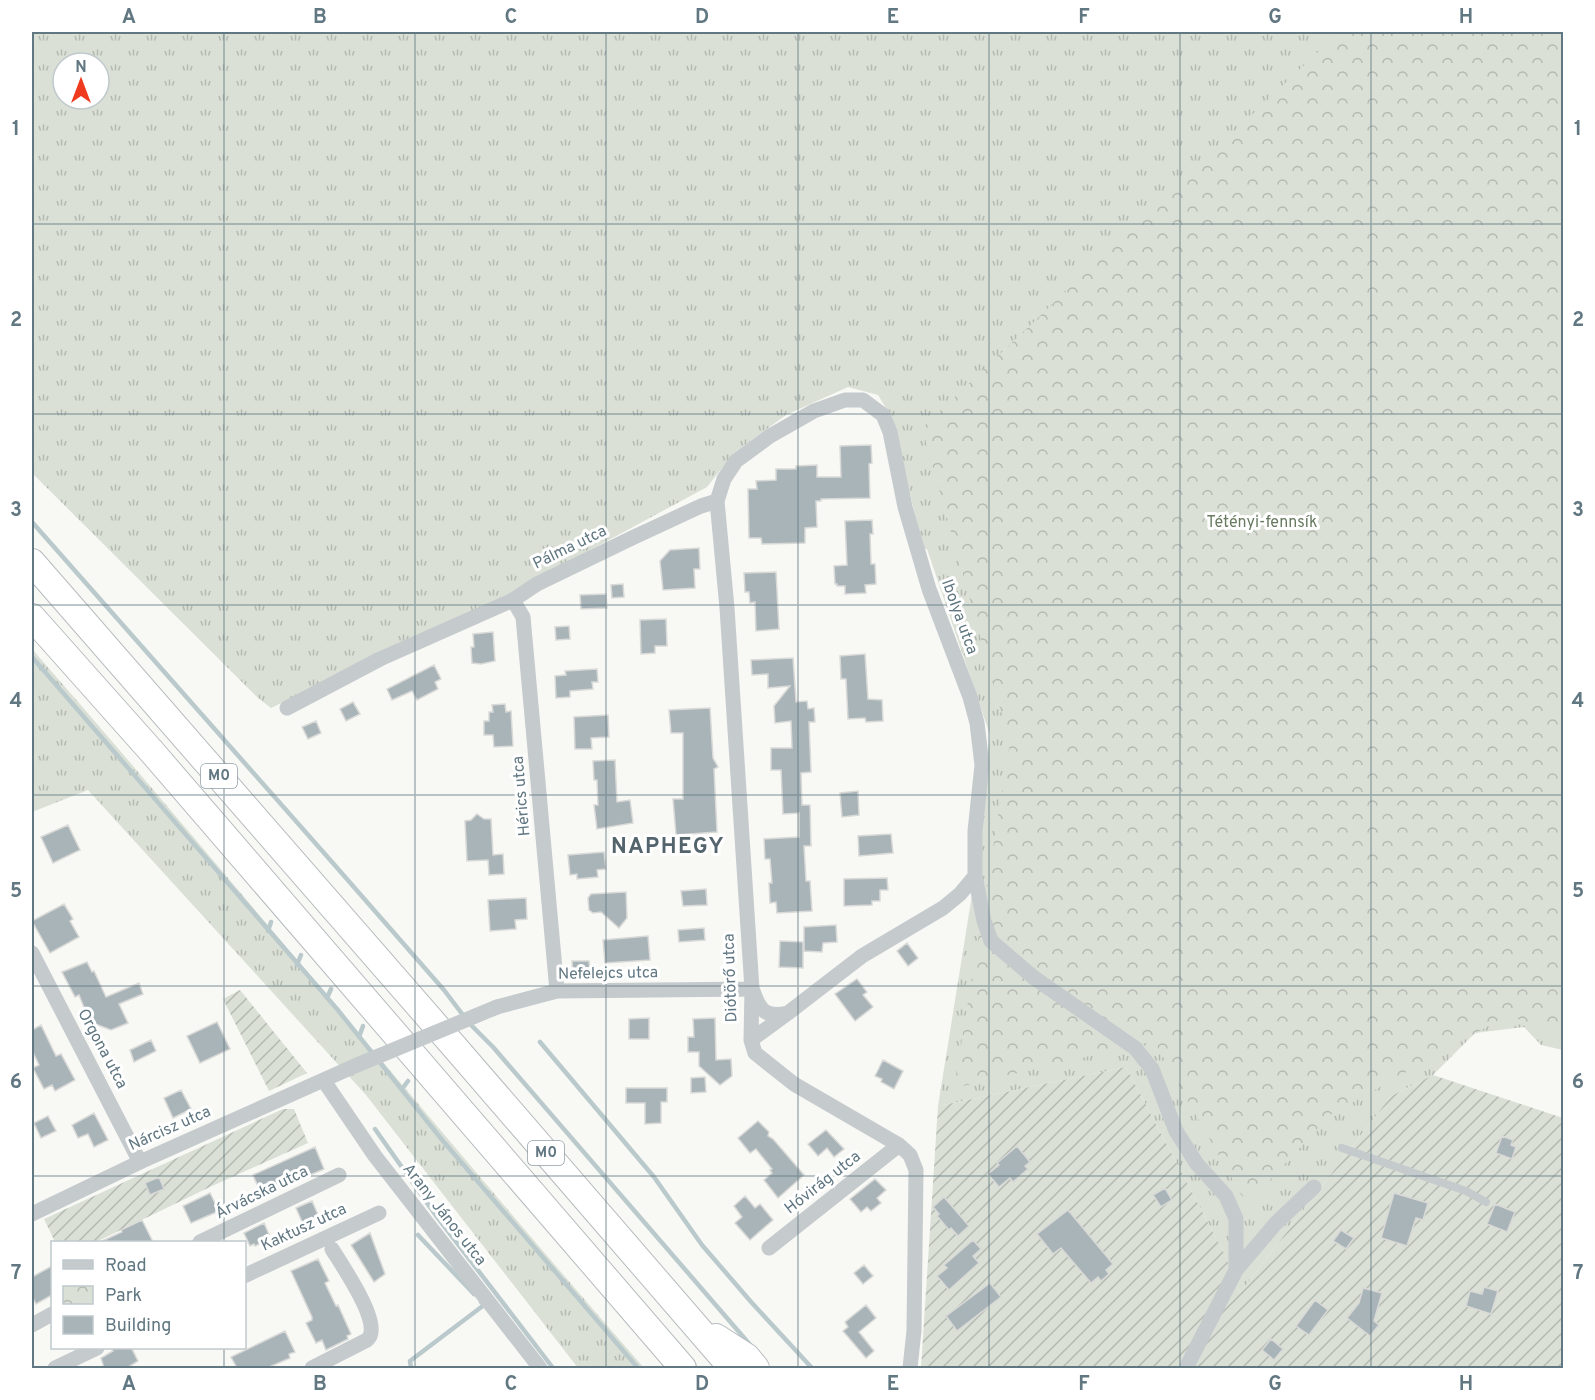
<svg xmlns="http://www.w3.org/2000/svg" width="1595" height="1400" font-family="Overpass,sans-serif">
  <defs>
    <pattern id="grass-tufts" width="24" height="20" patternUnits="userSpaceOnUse" patternTransform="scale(1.5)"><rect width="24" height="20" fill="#dae0d5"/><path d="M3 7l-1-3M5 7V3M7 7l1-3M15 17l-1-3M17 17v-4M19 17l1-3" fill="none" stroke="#b4bab2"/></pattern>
    <pattern id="park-crowns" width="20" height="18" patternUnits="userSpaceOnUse" patternTransform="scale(1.5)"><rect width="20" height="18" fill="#dae0d5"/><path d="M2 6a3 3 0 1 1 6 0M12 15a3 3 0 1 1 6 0" fill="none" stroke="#b4bab2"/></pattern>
    <pattern id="garden-furrows" width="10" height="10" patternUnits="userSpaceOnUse" patternTransform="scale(1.5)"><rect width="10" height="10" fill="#dae0d5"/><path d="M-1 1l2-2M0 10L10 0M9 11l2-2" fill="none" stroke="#b4bab2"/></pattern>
  </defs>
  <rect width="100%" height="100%" fill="#f8f8f5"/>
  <!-- grass -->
  <path fill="url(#grass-tufts)" fill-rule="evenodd" d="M 32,32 L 1563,32 L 1563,1050 L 1541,1045 L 1524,1027 L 1475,1033 L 1433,1075 L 1391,1096 L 1240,1293 L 1225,1255 L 1126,1067 L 938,1106 L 971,901 L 990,735 L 927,549 L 923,549 L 892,418 L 878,395 L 848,387 L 786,415 L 734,453 L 707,487 L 496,601 L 271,708 L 257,697 L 32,473 ZM 63,63 L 99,63 L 99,99 L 63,99 Z
    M 32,649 C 239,886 437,1131 644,1368 L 578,1368 L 366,1095 L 88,790 L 32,812 Z"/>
  <!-- park -->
  <path fill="url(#park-crowns)" d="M 1339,32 L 1563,32 L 1563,1037 L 1508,1015 L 1330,1115 L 1247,1205 L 1154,1041 L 954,1088 L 1010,743 L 922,428 Z"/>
  <!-- garden -->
  <path fill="url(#garden-furrows)" d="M 240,990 L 307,1073 L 269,1091 L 223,999 Z
    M 1126,1067 L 1225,1255 L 1240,1293 L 1391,1096 L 1433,1075 L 1563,1118 L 1563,1368 L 921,1368 L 938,1106 Z
    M 283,1109 L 294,1109 L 308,1143 L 212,1186 L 96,1242 L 55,1242 L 44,1219 Z"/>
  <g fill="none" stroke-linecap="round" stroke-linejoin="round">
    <!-- stream -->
    <path stroke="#bac9cb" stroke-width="4.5" d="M 32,522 L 332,862 L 444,990 L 469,1023 L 493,1047 L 752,1347
      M 32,657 L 337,1009 L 443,1141 L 638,1368
      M 268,931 L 271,922
      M 297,965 L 301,955
      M 327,998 L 331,989
      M 359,1037 L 363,1026
      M 540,1042 L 654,1177 L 702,1245 L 752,1303 L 812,1368
      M 402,1089 L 408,1081
      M 375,1129 L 437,1217 L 553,1368
      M 418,1235 L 474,1294
      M 411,1368 L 410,1361 L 484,1305 L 481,1302"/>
  </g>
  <!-- building -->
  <path fill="#a9b4b9" stroke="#d9d9d7" stroke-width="1.5" d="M 871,445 L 872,463 L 869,464 L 870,498 L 821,499 L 821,501 L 816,501 L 817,527 L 805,528 L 805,543 L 762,544 L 761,538 L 749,538 L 748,489 L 757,489 L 756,481 L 776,480 L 776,469 L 796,469 L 796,466 L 817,465 L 817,477 L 841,477 L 840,446 Z
    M 872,520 L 873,534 L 870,534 L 871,564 L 875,564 L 876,584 L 865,585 L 866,593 L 845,594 L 845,586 L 837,586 L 837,584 L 835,584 L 834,566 L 847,565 L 845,521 Z
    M 699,548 L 700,569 L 694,569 L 695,588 L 663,590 L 660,561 L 670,550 Z
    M 776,572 L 779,629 L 756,631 L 755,602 L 750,603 L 749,592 L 745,592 L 744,573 Z
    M 623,584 L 624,597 L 612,598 L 611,585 Z
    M 606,594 L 607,608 L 581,609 L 580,595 Z
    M 666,619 L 667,646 L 655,646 L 655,653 L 641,654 L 640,620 Z
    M 569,626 L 570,639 L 556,640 L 555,627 Z
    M 493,632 L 495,661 L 481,664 L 472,663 L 471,647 L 474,647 L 473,634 Z
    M 865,654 L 868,699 L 882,700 L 883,721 L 866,722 L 865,718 L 848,719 L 846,679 L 841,679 L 840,656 Z
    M 793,658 L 796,702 L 807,701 L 808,709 L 814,708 L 815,722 L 809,722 L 811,772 L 801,773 L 802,805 L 810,805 L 811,846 L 804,846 L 806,881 L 810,881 L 812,911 L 777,913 L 776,902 L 770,903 L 769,883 L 772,883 L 770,859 L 765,859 L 764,839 L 799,837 L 799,813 L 783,814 L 781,770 L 771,770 L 771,748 L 792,748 L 791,721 L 775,723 L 774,706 L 790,686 L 768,688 L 768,674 L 752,675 L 751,660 Z
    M 434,665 L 441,679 L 435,682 L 438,689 L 417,700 L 412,691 L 392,700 L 387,689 Z
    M 597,669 L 598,682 L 592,682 L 593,689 L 570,691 L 570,697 L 556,698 L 555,676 L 566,675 L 565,671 Z
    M 353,702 L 360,714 L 346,721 L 340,709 Z
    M 505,704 L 506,712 L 511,711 L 513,746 L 494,747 L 493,735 L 484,735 L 484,721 L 489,721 L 489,712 L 493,712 L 492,705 Z
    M 710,708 L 713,758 L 718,767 L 714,769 L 717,832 L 676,835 L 673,799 L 683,799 L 683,733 L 671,733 L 669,710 Z
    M 608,715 L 609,737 L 591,738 L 592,749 L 575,749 L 574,717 Z
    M 316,721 L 321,733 L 308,739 L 302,727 Z
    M 615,760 L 617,802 L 630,800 L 633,823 L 597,829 L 594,805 L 598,805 L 597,780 L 594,780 L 593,761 Z
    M 858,791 L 859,815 L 842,817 L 840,793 Z
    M 477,814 L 484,819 L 491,819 L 493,855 L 503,854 L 504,874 L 489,875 L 488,860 L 467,861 L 465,821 L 471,820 Z
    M 68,825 L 80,850 L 53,863 L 41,837 Z
    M 891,834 L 893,853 L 859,856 L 858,836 Z
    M 604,852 L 606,869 L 597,870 L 598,877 L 577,879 L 577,874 L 570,875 L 568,855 Z
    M 887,878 L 888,890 L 880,890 L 880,901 L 872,901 L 872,905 L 844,906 L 844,879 Z
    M 706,889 L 707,905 L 683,906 L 681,891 Z
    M 626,892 L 627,918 L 619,928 L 601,912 L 593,913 L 589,910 L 588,898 L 591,894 Z
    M 526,898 L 527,919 L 515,920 L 516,929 L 490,931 L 488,900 Z
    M 64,904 L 73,919 L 70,921 L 79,937 L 50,953 L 32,921 Z
    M 836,925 L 837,942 L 823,943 L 822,952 L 804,951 L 804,927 Z
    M 704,928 L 705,940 L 679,942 L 678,930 Z
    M 648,936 L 650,960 L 605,963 L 603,940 Z
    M 780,941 L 803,942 L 803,968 L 779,967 Z
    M 907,943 L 918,958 L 908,966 L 897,951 Z
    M 572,961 L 589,961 L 590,975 L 573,975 Z
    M 87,962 L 92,972 L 94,971 L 106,997 L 139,983 L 143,994 L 119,1004 L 128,1023 L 111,1030 L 90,1022 L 79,995 L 75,997 L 62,972 Z
    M 857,979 L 867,992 L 863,995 L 873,1007 L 855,1021 L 835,994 Z
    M 649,1018 L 649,1039 L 629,1039 L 629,1019 Z
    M 715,1018 L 716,1060 L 731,1059 L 732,1076 L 720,1085 L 699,1066 L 699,1052 L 688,1052 L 688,1037 L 694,1037 L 693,1019 Z
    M 217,1022 L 230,1049 L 200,1063 L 187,1036 Z
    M 41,1025 L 56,1056 L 61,1054 L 75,1080 L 55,1091 L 52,1085 L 44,1089 L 33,1068 L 39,1065 L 32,1050 L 32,1030 Z
    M 151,1040 L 156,1051 L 134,1062 L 130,1050 Z
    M 883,1060 L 903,1071 L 894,1089 L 881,1082 L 882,1079 L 875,1076 Z
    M 705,1077 L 706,1092 L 691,1093 L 691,1078 Z
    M 626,1088 L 667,1088 L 667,1102 L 661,1102 L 661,1123 L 645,1124 L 645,1103 L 626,1103 Z
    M 181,1090 L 191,1109 L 173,1118 L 164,1098 Z
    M 94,1113 L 108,1140 L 94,1147 L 88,1134 L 78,1138 L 72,1125 Z
    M 48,1116 L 56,1131 L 41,1138 L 34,1123 Z
    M 758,1121 L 769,1132 L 768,1136 L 773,1139 L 804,1175 L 778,1198 L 764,1180 L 772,1173 L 770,1170 L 772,1169 L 756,1149 L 750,1153 L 738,1138 Z
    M 826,1130 L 844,1149 L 834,1157 L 827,1148 L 818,1156 L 808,1144 Z
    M 1502,1136 L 1513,1140 L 1511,1145 L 1516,1147 L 1512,1159 L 1496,1153 Z
    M 1017,1146 L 1030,1162 L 1025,1166 L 1028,1169 L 1013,1182 L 1010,1178 L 999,1187 L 988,1174 L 999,1165 L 997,1163 Z
    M 315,1147 L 324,1169 L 310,1175 L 307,1167 L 280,1179 L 283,1186 L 262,1196 L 253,1175 Z
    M 159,1177 L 164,1189 L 150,1195 L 145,1183 Z
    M 875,1179 L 886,1190 L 877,1198 L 881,1203 L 871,1211 L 867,1207 L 861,1212 L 850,1199 Z
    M 1165,1188 L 1172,1200 L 1161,1207 L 1153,1195 Z
    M 210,1193 L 219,1211 L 191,1223 L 183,1206 Z
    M 1394,1193 L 1428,1203 L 1423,1220 L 1416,1218 L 1407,1246 L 1381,1238 Z
    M 745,1196 L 755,1208 L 760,1204 L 773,1220 L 750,1240 L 735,1223 L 742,1217 L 734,1206 Z
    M 944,1197 L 969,1226 L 958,1236 L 951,1228 L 949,1230 L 937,1216 L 939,1214 L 933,1207 Z
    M 312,1201 L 319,1217 L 303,1224 L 296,1208 Z
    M 1495,1204 L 1515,1212 L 1507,1232 L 1487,1224 Z
    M 1068,1210 L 1113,1264 L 1106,1270 L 1109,1274 L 1101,1281 L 1098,1277 L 1091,1283 L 1061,1248 L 1053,1254 L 1037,1234 Z
    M 142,1220 L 153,1242 L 100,1242 L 122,1232 L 121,1230 Z
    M 264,1223 L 271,1239 L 255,1246 L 254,1244 L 250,1246 L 244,1233 Z
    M 1341,1230 L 1354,1238 L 1346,1249 L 1333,1241 Z
    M 370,1233 L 385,1274 L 374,1282 L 351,1245 Z
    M 973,1240 L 981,1249 L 973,1256 L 979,1263 L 949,1290 L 937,1276 L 947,1268 L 944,1265 Z
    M 318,1259 L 329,1281 L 325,1283 L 336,1306 L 338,1305 L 351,1334 L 347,1336 L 348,1339 L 326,1350 L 322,1340 L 316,1343 L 306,1323 L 312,1320 L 312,1317 L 291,1271 Z
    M 864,1265 L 873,1276 L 863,1284 L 854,1273 Z
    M 52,1266 L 52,1295 L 36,1304 L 32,1296 L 32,1277 Z
    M 990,1283 L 1001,1297 L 957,1331 L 946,1316 Z
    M 1484,1287 L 1498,1291 L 1491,1314 L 1466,1306 L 1470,1291 L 1482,1294 Z
    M 1363,1288 L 1382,1293 L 1374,1321 L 1379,1325 L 1370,1336 L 1347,1318 L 1359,1303 Z
    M 1315,1300 L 1328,1310 L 1309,1335 L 1296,1326 Z
    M 866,1305 L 876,1318 L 859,1332 L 874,1351 L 866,1358 L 843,1331 L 848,1327 L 845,1322 Z
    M 285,1331 L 295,1352 L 289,1354 L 290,1358 L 267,1368 L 237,1368 L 231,1357 Z
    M 1271,1339 L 1283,1349 L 1274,1360 L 1262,1350 Z
    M 111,1347 L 131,1347 L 138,1361 L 127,1368 L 104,1368 L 101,1358 L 113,1351 Z"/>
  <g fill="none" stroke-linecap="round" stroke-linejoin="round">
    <!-- trunk casing -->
    <g stroke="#b7bcbe" stroke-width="28">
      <path id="trunk" d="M 32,562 L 459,1052 L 732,1368
        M 32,617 L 153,753 L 683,1368
        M 716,1337 L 747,1357 L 756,1368"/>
    </g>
    <!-- service -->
    <path stroke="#c5cacd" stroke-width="8" d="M 1342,1148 L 1466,1191 L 1486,1202"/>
    <!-- minor -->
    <path stroke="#c5cacd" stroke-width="15" d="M 717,501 L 727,608 L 752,989 L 751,1040 L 755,1053 L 794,1084 L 899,1145 L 910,1155 L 916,1170 L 914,1331 L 910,1368
      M 513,600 L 523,617 L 557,991
      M 287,708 L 380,659 L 513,600 L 537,584 L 632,538 L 701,506 L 717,501 L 724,479 L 736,461 L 770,436 L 814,411 L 845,400 L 863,400 L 883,415 L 890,432 L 905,507 L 929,589 L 970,697 L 977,723 L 982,765 L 975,831 L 975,876 L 984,921 L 991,941 L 1033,977 L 1135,1048 L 1152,1069 L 1176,1131 L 1197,1164 L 1226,1196 L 1236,1219 L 1236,1270
      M 32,953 L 140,1162
      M 753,991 C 760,1011 766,1018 788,1013 L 862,956 L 943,908 L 960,894 L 975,876
      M 497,1007 L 557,991 L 752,989
      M 751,1040 L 788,1013
      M 324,1081 L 375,1156 L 540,1368
      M 32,1214 L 140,1162 L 357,1065
      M 200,1242 L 339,1175
      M 769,1248 L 899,1145
      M 244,1276 L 379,1213
      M 32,1325 L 52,1314
      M 55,1368 L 97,1348
      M 312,1368 L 367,1340 C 369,1338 371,1335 371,1332 C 374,1312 343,1267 332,1249
      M 1186,1368 L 1236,1270 L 1276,1223 L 1314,1187"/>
    <!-- trunk -->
    <use href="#trunk" stroke="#fff" stroke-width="26"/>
    <!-- minor-bridge -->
    <path stroke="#c5cacd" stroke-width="15" d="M 357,1065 L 497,1007"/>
  </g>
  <!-- grid -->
  <path fill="none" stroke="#617782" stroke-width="1.5" stroke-opacity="0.55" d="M 224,32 L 224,1242M 415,32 L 415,1368M 606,32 L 606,1368M 798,32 L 798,1368M 989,32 L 989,1368M 1180,32 L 1180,1368M 1371,32 L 1371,1368M 32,224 L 1564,224M 32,414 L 1564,414M 32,605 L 1564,605M 32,795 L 1564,795M 32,986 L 1564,986M 32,1176 L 1564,1176M 224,1348 L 224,1368"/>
  <g text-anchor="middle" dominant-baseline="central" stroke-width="6" stroke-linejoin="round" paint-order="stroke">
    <!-- shield labels -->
    <g fill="#fff" stroke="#90a0a8" stroke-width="1.5">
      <rect x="201" y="764" width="36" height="24" rx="4.5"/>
      <rect x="528" y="1141" width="36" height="24" rx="4.5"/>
    </g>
    <g font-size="15" font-weight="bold" fill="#617782">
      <text x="219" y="776">M0</text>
      <text x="546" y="1153">M0</text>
    </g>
    <!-- park labels -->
    <g font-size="16" fill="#677a60" stroke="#fff">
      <text x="1262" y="523">Tétényi-fennsík</text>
    </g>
    <!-- street labels -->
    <g font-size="16" fill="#617782" stroke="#fff">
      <text transform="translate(570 548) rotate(-26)">Pálma utca</text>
      <text transform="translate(959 617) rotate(70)">Ibolya utca</text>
      <text transform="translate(522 796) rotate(-95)">Hérics utca</text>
      <text transform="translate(608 974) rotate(-1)">Nefelejcs utca</text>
      <text transform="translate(731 978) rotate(-92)">Diótörő utca</text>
      <text transform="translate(102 1049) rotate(62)">Orgona utca</text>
      <text transform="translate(170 1129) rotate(-24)">Nárcisz utca</text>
      <text transform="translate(823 1183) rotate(-38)">Hóvirág utca</text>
      <text transform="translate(262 1193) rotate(-26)">Árvácska utca</text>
      <text transform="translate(444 1215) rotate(52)">Arany János utca</text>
      <text transform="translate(304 1228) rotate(-25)">Kaktusz utca</text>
    </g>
    <!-- district labels -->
    <g font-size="22" font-weight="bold" letter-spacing="1.5" fill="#53646c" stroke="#fff">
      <text x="668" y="847">NAPHEGY</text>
    </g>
  </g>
  <!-- border -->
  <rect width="1595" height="1400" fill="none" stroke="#ffffff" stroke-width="66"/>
  <!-- legend -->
  <rect x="51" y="1241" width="195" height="108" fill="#ffffff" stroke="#c0c9cd" stroke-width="1.5"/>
  <rect x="63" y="1260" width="30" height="9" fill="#c5cacd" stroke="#c0c9cd" stroke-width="1.5"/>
  <text x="105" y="1271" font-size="18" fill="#617782">Road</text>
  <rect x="63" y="1286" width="30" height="18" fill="url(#park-crowns)" stroke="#c0c9cd" stroke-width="1.5"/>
  <text x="105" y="1301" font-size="18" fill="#617782">Park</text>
  <rect x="63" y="1316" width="30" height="18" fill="#a9b4b9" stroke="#c0c9cd" stroke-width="1.5"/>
  <text x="105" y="1331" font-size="18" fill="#617782">Building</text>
  <!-- north arrow -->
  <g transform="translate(81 81)"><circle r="28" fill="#ffffff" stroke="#c0c9cd" stroke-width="1.5"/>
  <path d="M0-4.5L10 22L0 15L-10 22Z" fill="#ef3a1d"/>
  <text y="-9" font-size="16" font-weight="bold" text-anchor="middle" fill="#617782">N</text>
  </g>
  <rect x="33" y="33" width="1529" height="1334" fill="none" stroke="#617782" stroke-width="2"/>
  <g font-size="20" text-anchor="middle" font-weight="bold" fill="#617782">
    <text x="129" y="23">A</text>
    <text x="320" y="23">B</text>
    <text x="511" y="23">C</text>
    <text x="702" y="23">D</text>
    <text x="893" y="23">E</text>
    <text x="1084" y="23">F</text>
    <text x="1275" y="23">G</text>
    <text x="1466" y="23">H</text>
    <text x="16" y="135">1</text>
    <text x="1578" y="135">1</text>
    <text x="16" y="326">2</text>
    <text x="1578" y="326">2</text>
    <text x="16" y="516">3</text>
    <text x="1578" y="516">3</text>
    <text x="16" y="707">4</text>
    <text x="1578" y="707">4</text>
    <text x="16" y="897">5</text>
    <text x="1578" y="897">5</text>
    <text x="16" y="1088">6</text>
    <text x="1578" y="1088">6</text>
    <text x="16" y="1279">7</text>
    <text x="1578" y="1279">7</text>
    <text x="129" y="1390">A</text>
    <text x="320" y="1390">B</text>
    <text x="511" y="1390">C</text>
    <text x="702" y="1390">D</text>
    <text x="893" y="1390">E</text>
    <text x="1084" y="1390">F</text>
    <text x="1275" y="1390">G</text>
    <text x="1466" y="1390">H</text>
  </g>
</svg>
